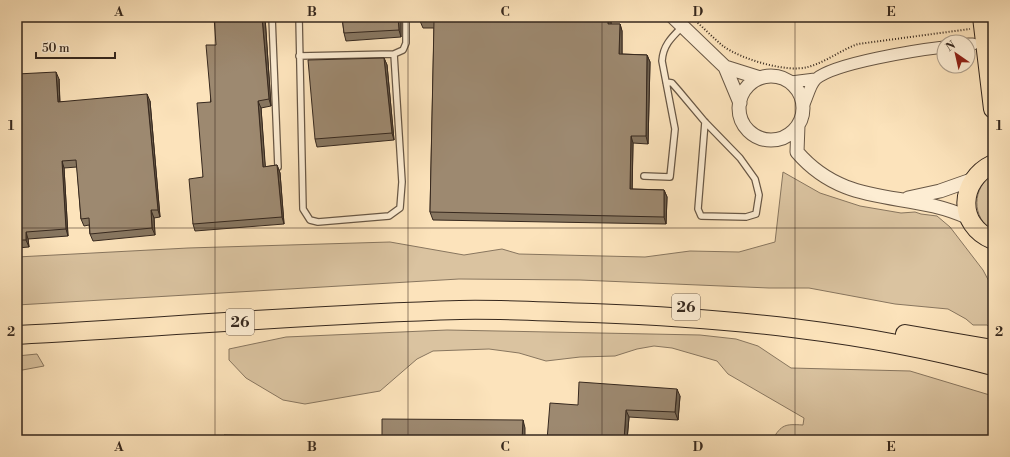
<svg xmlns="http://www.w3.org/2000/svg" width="1010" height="457" font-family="'Libre Bodoni',serif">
  <rect width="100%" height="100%" fill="#fce3bb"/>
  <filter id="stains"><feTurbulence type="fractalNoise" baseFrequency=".005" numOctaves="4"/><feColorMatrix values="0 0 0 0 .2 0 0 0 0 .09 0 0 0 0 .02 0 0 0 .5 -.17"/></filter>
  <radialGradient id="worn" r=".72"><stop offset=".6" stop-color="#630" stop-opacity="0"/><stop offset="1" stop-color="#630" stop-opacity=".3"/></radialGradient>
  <!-- green -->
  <path fill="#dac3a0" stroke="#88765f" d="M 783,172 L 820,193 L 860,206 L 901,213 L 915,212 L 921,214 L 937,216 L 950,227 L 983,270 L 993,289 L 993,329 L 991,329 L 987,325 L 973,325 L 966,319 L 948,309 L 895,304 L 809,288 L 769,288 L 580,280 L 459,279 L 17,305 L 17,257 L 188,248 L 390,242 L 464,255 L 502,249 L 519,254 L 645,257 L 690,251 L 739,252 L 775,242 Z
    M 993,174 L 993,231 C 971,217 972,188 993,174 Z
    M 447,330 L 700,335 L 736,339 L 758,346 L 791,368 L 910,371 L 993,396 L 993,440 L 772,440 C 782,424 785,424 803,425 L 804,418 L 728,374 L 717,361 L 672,348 L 654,346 L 637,349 L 615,356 L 580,357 L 546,361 L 519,353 L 489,349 L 433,351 L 417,359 L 380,391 L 305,404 L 283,400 L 246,378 L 229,360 L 229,349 L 286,337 Z
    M 37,354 L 44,366 L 17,371 L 17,356 Z"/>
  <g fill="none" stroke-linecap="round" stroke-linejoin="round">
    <!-- service casing -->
    <g stroke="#685745" stroke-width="8">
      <path id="service" d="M 272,17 L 278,167
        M 299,17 L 303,209 L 310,220 L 318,222 L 389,216 L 400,208 L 402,182 L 394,54 L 403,50 L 406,43 L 406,17
        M 299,56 L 394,54
        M 666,82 L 672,83 L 679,91 L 705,122 L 740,158 L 755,179 L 759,195 L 756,214 L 746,217 L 701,216 L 698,209 L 705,122
        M 644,176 L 670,177 L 675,129 L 662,61 C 663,45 672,37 683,26"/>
    </g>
    <!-- minor casing -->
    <g stroke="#685745" stroke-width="13">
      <path id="minor" d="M 968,44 L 973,44
        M 791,82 L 815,79
        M 803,106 C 807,99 810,84 816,79 C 834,63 918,50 944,47"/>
    </g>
    <!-- tertiary casing -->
    <g stroke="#685745" stroke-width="15">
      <path id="tertiary" d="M 673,17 L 725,67 L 740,103
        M 725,67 L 760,78
        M739 108a32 32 0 1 1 64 0a32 32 0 1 1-64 0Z
        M 798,125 L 797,152 C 847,210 907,189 969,218
        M 908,198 L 940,191 L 974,179"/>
    </g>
    <!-- trunk casing -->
    <g stroke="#36281e" stroke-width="20">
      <path id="trunk" d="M 982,17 L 993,109
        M 993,164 C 959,180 956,225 993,240
        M 905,334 L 993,349
        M 17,335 C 165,327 312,314 460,310 C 504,309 549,312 593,313 C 727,318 863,331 993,366"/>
    </g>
    <!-- path -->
    <path stroke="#36281e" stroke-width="2" stroke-dasharray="1 2" stroke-linecap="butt" d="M 691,17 C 702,26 712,37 723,46 C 741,59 786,73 808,67 C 826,62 841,50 858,44 L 970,29"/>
    <!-- service -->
    <use href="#service" stroke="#fdedd3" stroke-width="5.5"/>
    <!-- minor -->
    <use href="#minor" stroke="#fdedd3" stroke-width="11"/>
    <!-- tertiary -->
    <use href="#tertiary" stroke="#fdedd3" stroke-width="13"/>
    <!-- trunk -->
    <use href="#trunk" stroke="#fce3bb" stroke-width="18"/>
  </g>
  <!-- wall -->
  <path fill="#877660" stroke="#36281e" d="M 265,17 L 271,106 L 261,108 L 265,167 L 277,165 L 280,173 L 284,224 L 195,231 L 193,224 L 203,177 L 216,45 Z
    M 342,17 L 401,17 L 401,37 L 346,41 L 344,33 Z
    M 421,17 L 611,17 L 611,24 L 620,24 L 622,31 L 622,54 L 647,55 L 650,62 L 648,144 L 633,143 L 632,189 L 664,190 L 667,197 L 666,224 L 433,220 L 430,212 L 434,28 L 423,28 L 420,21 Z
    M 739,17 L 756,17 L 740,19 Z
    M 384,58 L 387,65 L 394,140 L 317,147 L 315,139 Z
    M 59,79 L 60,102 L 150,101 L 160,217 L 154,218 L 155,235 L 93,241 L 90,234 L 89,225 L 84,226 L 81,219 L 77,167 L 64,168 L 68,236 L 28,239 L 29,247 L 17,248 L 17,208 L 18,208 Z
    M 680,396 L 678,420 L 629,417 L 627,440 L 547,440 L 578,405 Z"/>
  <!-- shaded-wall -->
  <path fill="#6e604e" stroke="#36281e" d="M 262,17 L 265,17 L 271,106 L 269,99 Z
    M 398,17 L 401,17 L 401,37 L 399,30 Z
    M 608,17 L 611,17 L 611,31 L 608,24 Z
    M 620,24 L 622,31 L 622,62 L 619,54 Z
    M 647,55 L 650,62 L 648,144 L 646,136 Z
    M 384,58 L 387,65 L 394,140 L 392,133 Z
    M 56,72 L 59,79 L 60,110 L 58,102 Z
    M 147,94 L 150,101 L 160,217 L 158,210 Z
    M 258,101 L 261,108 L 266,175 L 263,167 Z
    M 631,136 L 633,143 L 632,197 L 630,189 Z
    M 62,161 L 64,168 L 68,236 L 66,229 Z
    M 277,165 L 280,173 L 284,224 L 282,217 Z
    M 664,190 L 667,197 L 666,224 L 664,217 Z
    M 151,210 L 154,218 L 155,235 L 152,228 Z
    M 26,232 L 28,239 L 29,247 L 26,240 Z
    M 677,389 L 680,396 L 678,420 L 675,412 Z
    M 626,410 L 629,417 L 627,440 L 624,440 Z
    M 523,420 L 525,428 L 525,440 L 522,440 Z"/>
  <!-- building -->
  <path fill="#9d8970" stroke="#36281e" d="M 214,17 L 262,17 L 269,99 L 258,101 L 263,167 L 277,165 L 282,217 L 193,224 L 189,179 L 203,177 L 197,103 L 211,102 L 206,45 L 216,45 Z
    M 342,17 L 398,17 L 399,30 L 344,33 Z
    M 421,17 L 608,17 L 608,24 L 620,24 L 619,54 L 647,55 L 646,136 L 631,136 L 630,189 L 664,190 L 664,217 L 430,212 L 434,21 L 420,21 Z
    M 384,58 L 392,133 L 315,139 L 308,60 Z
    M 56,72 L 58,102 L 147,94 L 158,210 L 151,210 L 152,228 L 90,234 L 89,218 L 81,219 L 76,160 L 62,161 L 66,229 L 26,232 L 26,240 L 17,240 L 17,208 L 18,208 L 17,197 L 17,74 Z
    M 579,382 L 677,389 L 675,412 L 626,410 L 624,440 L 547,440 L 550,403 L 578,405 Z
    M 382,419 L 523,420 L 522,440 L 382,440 Z
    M 224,435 L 270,436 L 270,440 L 224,440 Z"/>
  <!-- grid -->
  <path fill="none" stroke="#36281e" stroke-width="1" stroke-opacity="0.55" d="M 215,17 L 215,440M 408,17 L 408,440M 602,17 L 602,440M 795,17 L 795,440M 17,228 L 993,228"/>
  <g text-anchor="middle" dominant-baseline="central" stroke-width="3.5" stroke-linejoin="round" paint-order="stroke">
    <!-- shield labels -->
    <g fill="#fdedd3" stroke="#726354" stroke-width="1">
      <rect x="672" y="294" width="28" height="26" rx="3"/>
      <rect x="226" y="309" width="28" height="26" rx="3"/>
    </g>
    <g font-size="15" font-weight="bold" fill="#36281e">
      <text x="686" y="307">26</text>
      <text x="240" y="322">26</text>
    </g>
  </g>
  <!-- margin -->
  <rect width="1010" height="457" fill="none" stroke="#fce3bb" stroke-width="44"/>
  <!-- north arrow -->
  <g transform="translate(956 54) rotate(326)"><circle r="19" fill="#fdedd3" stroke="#ad9e8b"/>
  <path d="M0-3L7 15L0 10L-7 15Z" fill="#8f2418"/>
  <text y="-6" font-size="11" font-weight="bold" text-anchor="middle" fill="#36281e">N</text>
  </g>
  <!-- scale -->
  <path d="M36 52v6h79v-6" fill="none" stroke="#36281e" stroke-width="2"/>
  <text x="42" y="52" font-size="12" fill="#36281e" stroke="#fdedd3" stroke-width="3" paint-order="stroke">50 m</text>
  <rect x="22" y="22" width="966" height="413" fill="none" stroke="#36281e" stroke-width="1.5"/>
  <g font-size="13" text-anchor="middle" font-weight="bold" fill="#36281e">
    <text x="119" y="16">A</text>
    <text x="312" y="16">B</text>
    <text x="505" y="16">C</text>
    <text x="698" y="16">D</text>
    <text x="891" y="16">E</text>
    <text x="11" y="130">1</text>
    <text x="999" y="130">1</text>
    <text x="11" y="336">2</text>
    <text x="999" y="336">2</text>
    <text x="119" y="451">A</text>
    <text x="312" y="451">B</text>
    <text x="505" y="451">C</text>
    <text x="698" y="451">D</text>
    <text x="891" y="451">E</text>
  </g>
  <rect width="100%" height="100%" filter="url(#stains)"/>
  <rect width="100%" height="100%" fill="url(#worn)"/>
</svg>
